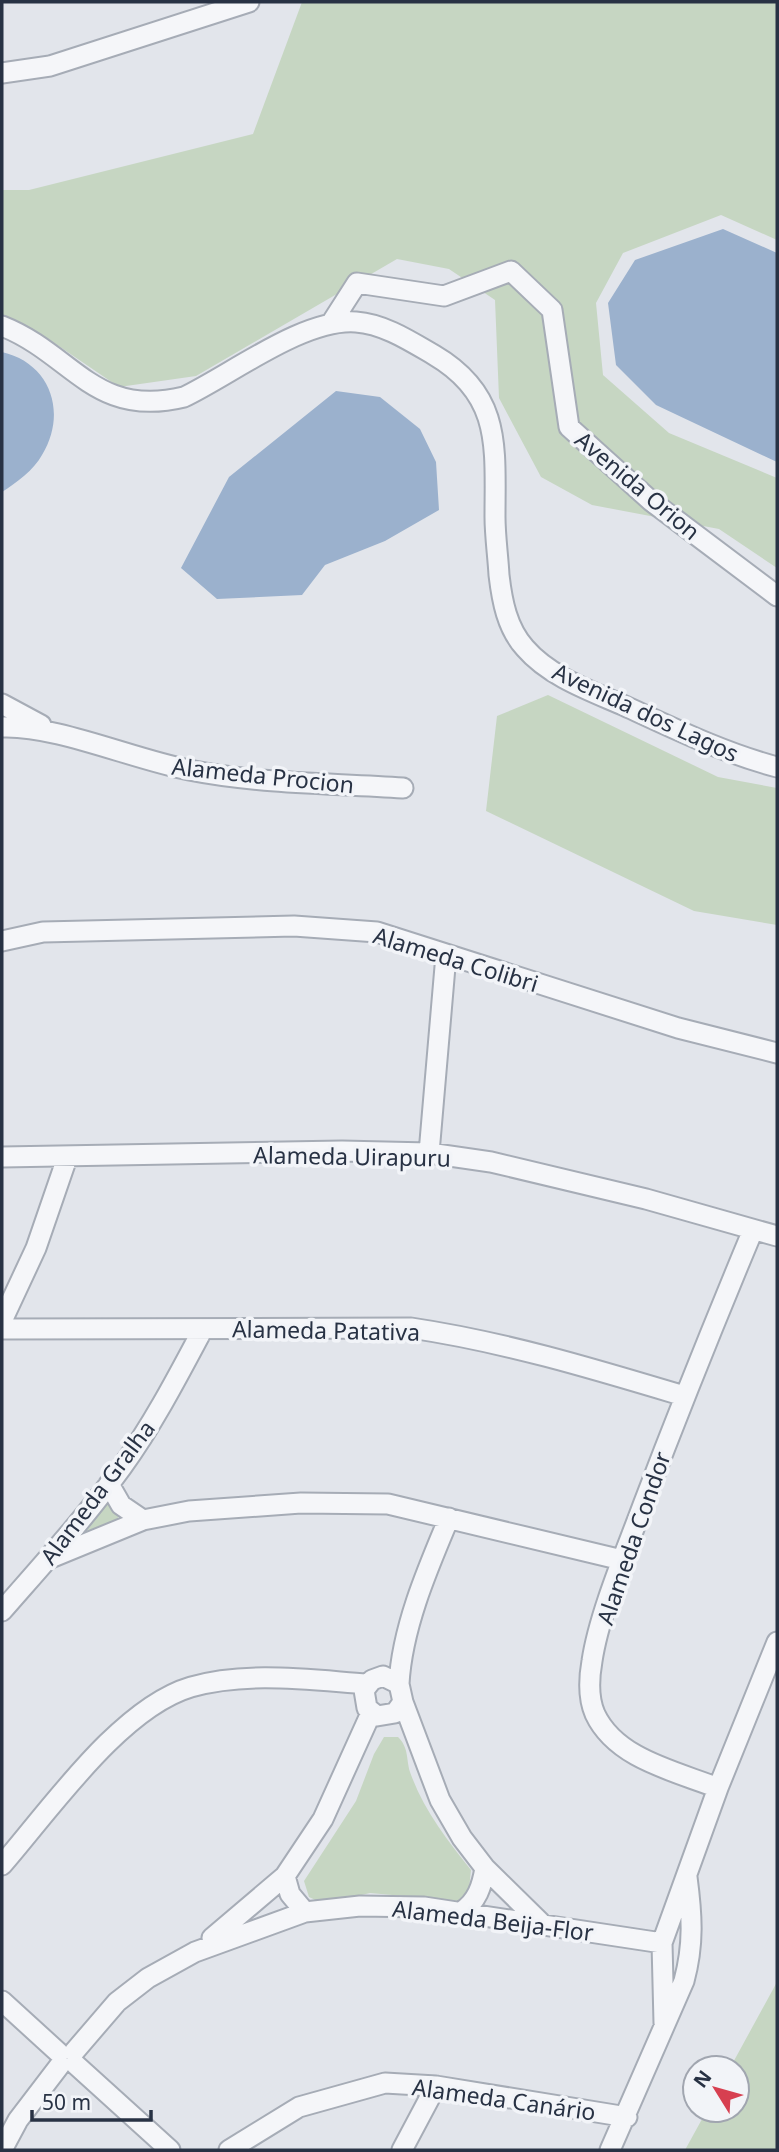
<svg xmlns="http://www.w3.org/2000/svg" width="779" height="2152" font-family="'Noto Sans',sans-serif">
  <rect width="100%" height="100%" fill="#e2e5eb"/>
  <!-- green -->
  <path fill="#c6d6c2" d="M 302,2 L 777,2 L 777,240 L 721,215 L 623,253 L 596,303 L 603,375 L 669,433 L 777,478 L 777,568 L 719,529 L 592,505 L 541,477 L 499,398 L 495,300 L 449,269 L 397,259 L 196,376 L 119,387 L 41,334 L 2,320 L 2,190 L 29,190 L 253,134 Z
    M 548,695 L 718,777 L 777,788 L 777,925 L 694,911 L 486,811 L 497,716 Z
    M 109,1502 L 119,1515 L 117,1520 L 84,1535 L 102,1505 Z
    M 384,1737 L 398,1737 C 409,1748 406,1758 410,1772 C 423,1809 447,1840 471,1870 L 469,1889 L 458,1901 L 370,1893 L 324,1904 L 309,1897 L 304,1881 L 356,1801 L 374,1754 Z
    M 777,1982 L 777,2150 L 685,2150 L 707,2110 L 737,2110 L 737,2068 L 730,2068 Z"/>
  <!-- water -->
  <path fill="#9bb1cd" d="M 723,229 L 777,253 L 777,462 L 656,405 L 616,365 L 608,303 L 635,260 Z
    M 2,352 C 50,363 68,412 42,455 C 34,470 16,483 2,492 Z
    M 336,391 L 380,397 L 420,429 L 436,462 L 439,510 L 385,541 L 325,565 L 302,595 L 217,599 L 181,568 L 229,477 Z"/>
  <g fill="none" stroke-linecap="round" stroke-linejoin="round">
    <!-- street casing -->
    <g stroke="#a6acb6" stroke-width="23">
      <path id="street" d="M 2,73 L 50,66 L 249,2
        M 332,322 L 357,283 L 444,296 L 511,271 L 552,310 L 569,427 L 651,501 L 777,596
        M 2,326 C 73,354 94,419 184,397 C 232,374 304,318 356,322 C 384,324 410,341 434,355 C 502,395 495,447 495,517 C 495,536 498,556 499,575 C 502,601 507,628 525,648 C 550,677 591,691 625,706 C 675,729 724,753 777,767
        M 2,704 L 41,725
        M 2,727 C 56,725 132,759 189,770 C 259,784 333,783 403,788
        M 2,941 L 43,932 L 294,926 L 377,932 L 678,1028 L 777,1053
        M 429,1153 L 446,955
        M 2,1157 L 342,1151 L 429,1153 L 491,1162 L 646,1199 L 777,1236
        M 2,1321 L 36,1248 L 67,1158
        M 2,1329 L 411,1328 C 505,1342 594,1369 684,1396
        M 109,1484 L 121,1505 L 143,1520
        M 48,1559 L 143,1520 L 189,1511 L 301,1503 L 388,1504 L 622,1560
        M 2,1611 C 43,1564 85,1518 122,1467 C 153,1424 178,1376 203,1329
        M 399,1684 C 402,1628 427,1570 449,1518
        M 403,1702 L 395,1713 L 377,1716 L 367,1708 L 364,1690 L 372,1680 L 383,1676 L 399,1684 L 403,1702 L 440,1800 L 462,1838 L 485,1868 L 540,1922
        M 718,1788 C 675,1771 616,1759 595,1714 C 588,1698 589,1678 592,1661 C 599,1614 626,1551 643,1505 C 678,1413 715,1321 753,1230
        M 2,1865 C 50,1810 120,1708 191,1687 C 247,1671 310,1680 367,1684
        M 285,1876 L 290,1894 L 305,1912
        M 461,1912 C 477,1902 482,1886 485,1868
        M 212,1938 L 285,1876 L 323,1819 L 371,1713
        M 2,2001 L 59,2053
        M 664,2023 L 662,1943 L 718,1788 L 777,1642
        M 74,2052 L 117,2002 L 148,1978 L 195,1952 L 305,1912 L 360,1906 L 424,1907 L 662,1943
        M 75,2064 L 170,2150
        M 2,2150 L 18,2120 L 60,2065
        M 229,2150 L 299,2107 L 385,2083 L 436,2086 L 627,2117
        M 402,2150 L 436,2086
        M 610,2150 L 684,1981 C 694,1944 692,1915 687,1877"/>
    </g>
    <!-- street -->
    <use href="#street" stroke="#f5f6f9" stroke-width="19"/>
  </g>
  <g text-anchor="middle" dominant-baseline="central" stroke-width="7" stroke-linejoin="round" paint-order="stroke">
    <!-- street labels -->
    <g font-size="23" fill="#283244" stroke="#f2f4f8">
      <text transform="translate(638 485) rotate(40)">Avenida Orion</text>
      <text transform="translate(646 712) rotate(25)">Avenida dos Lagos</text>
      <text transform="translate(263 775) rotate(6)">Alameda Procion</text>
      <text transform="translate(456 959) rotate(17)">Alameda Colibri</text>
      <text transform="translate(352 1156) rotate(1)">Alameda Uirapuru</text>
      <text transform="translate(326 1330) rotate(1)">Alameda Patativa</text>
      <text transform="translate(97 1492) rotate(-53)">Alameda Gralha</text>
      <text transform="translate(633 1538) rotate(-71)">Alameda Condor</text>
      <text transform="translate(493 1920) rotate(7)">Alameda Beija-Flor</text>
      <text transform="translate(504 2099) rotate(8)">Alameda Canário</text>
    </g>
  </g>
  <!-- border -->
  <rect width="779" height="2152" fill="none" stroke="#283244" stroke-width="7"/>
  <!-- north arrow -->
  <g transform="translate(716 2089) rotate(307)"><circle r="33" fill="#f2f4f8" stroke="#a1a6b0" stroke-width="2"/>
  <path d="M0-5L12 26L0 18L-12 26Z" fill="#d73f50"/>
  <text y="-10" font-size="19" font-weight="bold" text-anchor="middle" fill="#283244">N</text>
  </g>
  <!-- scale -->
  <path d="M32 2110v10h119v-10" fill="none" stroke="#283244" stroke-width="3.5"/>
  <text x="42" y="2110" font-size="21" fill="#283244" stroke="#f2f4f8" stroke-width="5" paint-order="stroke">50 m</text>
</svg>
